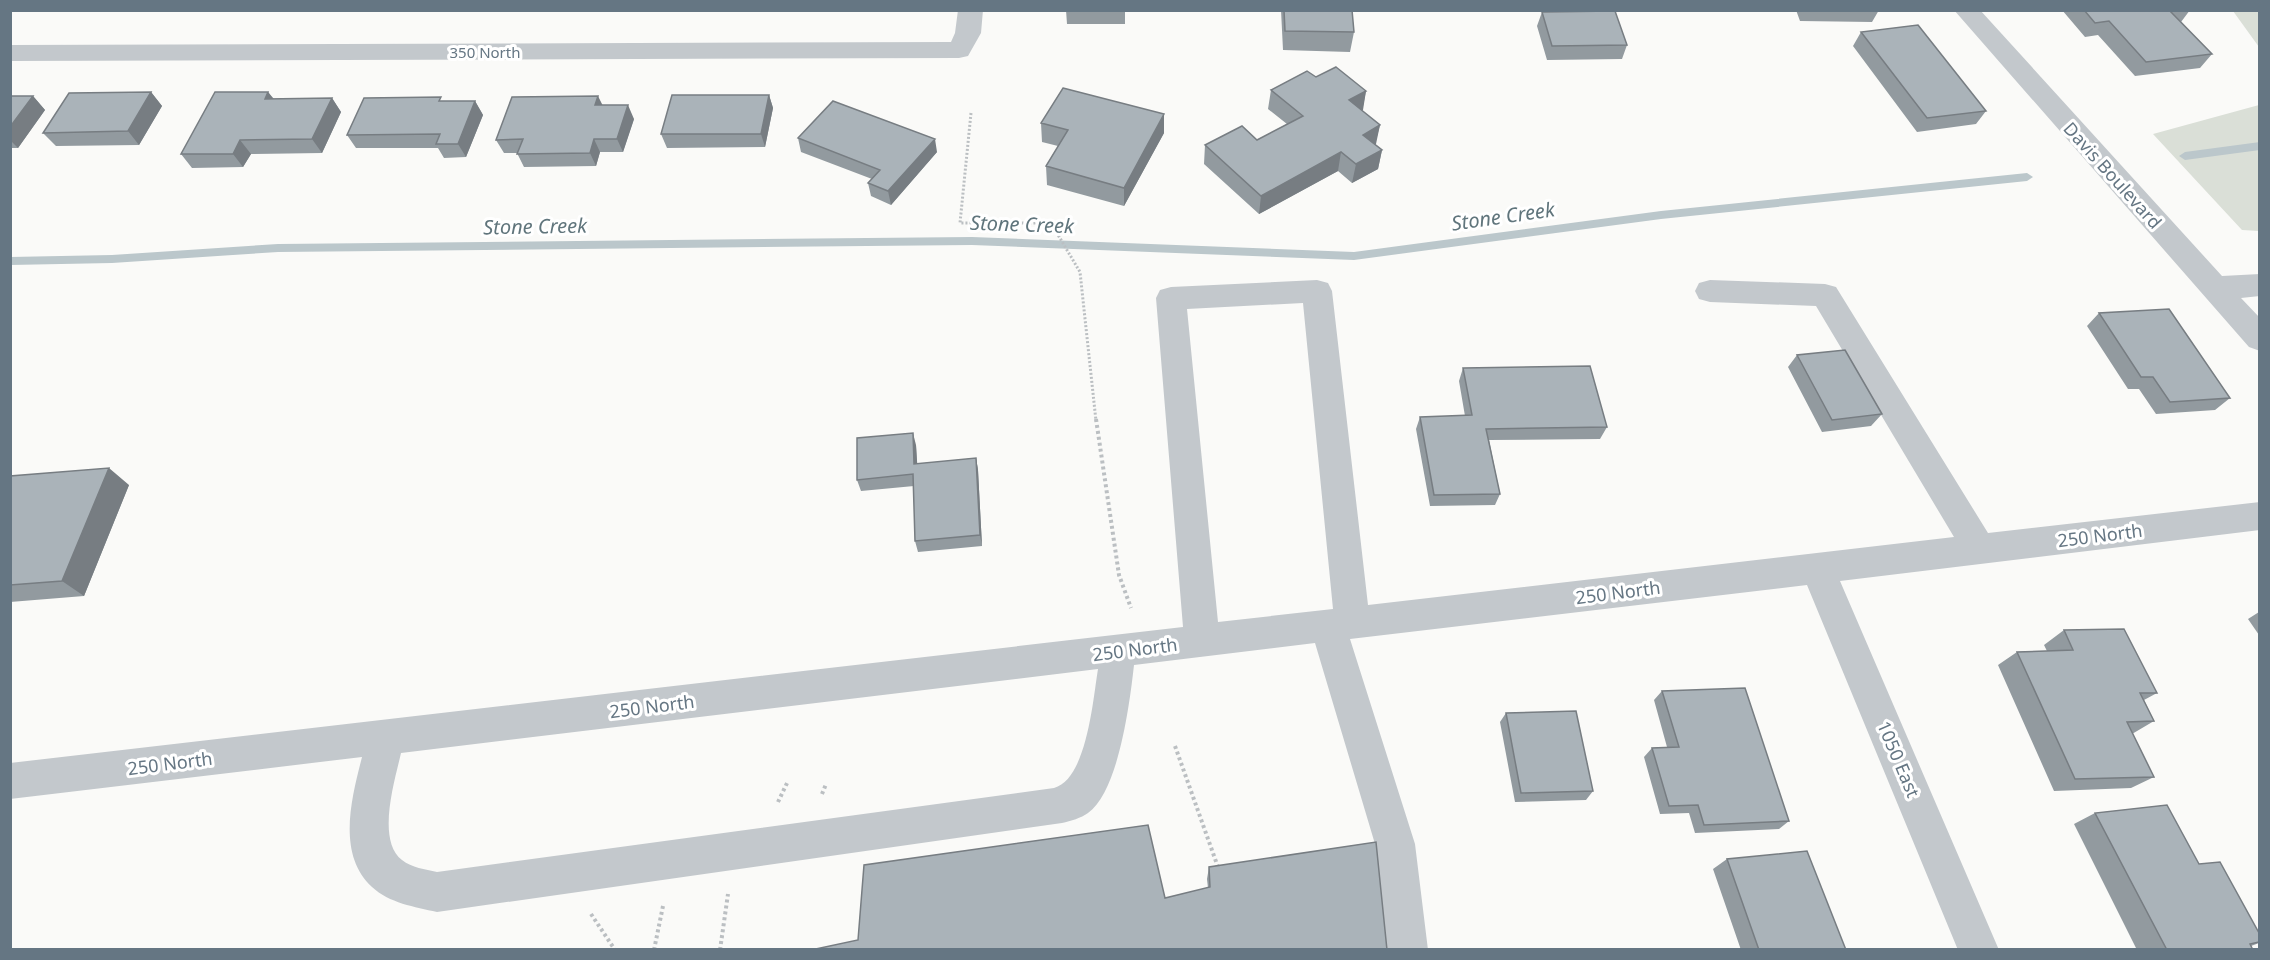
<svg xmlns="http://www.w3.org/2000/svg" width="2270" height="960" font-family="'Noto Sans',sans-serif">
  <rect width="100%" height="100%" fill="#fafaf8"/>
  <!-- green -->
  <path fill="#dadfd7" d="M 2233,11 L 2259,11 L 2259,47 Z
    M 2259,105 L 2259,231 L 2242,230 L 2153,134 Z"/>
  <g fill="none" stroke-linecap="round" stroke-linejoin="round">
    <!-- stream -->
    <path fill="#bbc7cb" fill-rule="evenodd" d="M 2260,142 L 2260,150 L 2185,160 L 2179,156 L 2185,152 Z
      M 2027,173 L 2033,177 L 2027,181 L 1661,219 L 1354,260 L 972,245 L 278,252 L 112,263 L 10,265 L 10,257 L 112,255 L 278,244 L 972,237 L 1354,252 L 1661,211 Z"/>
    <!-- path-far1 -->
    <path stroke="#bbbfc2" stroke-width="3" stroke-dasharray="2 2" stroke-linecap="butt" d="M 971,113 L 960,223 L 1051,223 L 1080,272 L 1096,421"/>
    <!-- path -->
    <path stroke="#bbbfc2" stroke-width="4" stroke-dasharray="3 3" stroke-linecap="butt" d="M 1096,419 L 1119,575 L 1131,608
      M 1175,746 L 1219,870
      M 822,794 L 826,784
      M 778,802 L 788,781
      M 591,914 L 615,950
      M 654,950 L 663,906
      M 720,950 L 728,894"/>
    <!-- minor -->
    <path fill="#c3c8cc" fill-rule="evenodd" d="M 958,10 L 983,10 L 981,33 L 968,56 L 959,58 L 10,61 L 10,45 L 951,42 L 955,33 Z
      M 1954,10 L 1980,10 L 2222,276 L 2260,274 L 2260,296 L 2241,298 L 2260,318 L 2260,351 L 2249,347 Z
      M 1317,280 L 1328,283 L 1332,291 L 1368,605 L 1954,537 L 1816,306 L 1710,302 L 1699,299 L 1695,291 L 1699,283 L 1710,280 L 1825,284 L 1836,287 L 1988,533 L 2260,502 L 2260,530 L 1840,581 L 1999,950 L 1958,950 L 1807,585 L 1350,639 L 1415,844 L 1428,950 L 1387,950 L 1375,844 L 1315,643 L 1134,665 C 1130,701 1119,791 1088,813 C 1081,818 1071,821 1062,823 L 437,912 C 415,907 389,903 372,887 C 336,854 352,797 362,757 L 10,799 L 10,763 L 1183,627 L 1156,298 L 1160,290 L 1171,287 ZM 1303,303 L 1333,609 L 1218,622 L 1187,309 ZM 1098,669 C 1093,699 1087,779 1054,788 L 437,872 C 425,869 412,868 402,860 C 376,840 395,780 401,753 Z"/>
  </g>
  <!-- wall -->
  <path fill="#929a9f" d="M 1066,10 L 1125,10 L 1125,24 L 1067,24 Z
    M 1281,10 L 1352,10 L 1354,32 L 1350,52 L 1283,50 Z
    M 1796,10 L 1879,10 L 1872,22 L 1800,21 Z
    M 2062,10 L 2190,10 L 2181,22 L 2212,54 L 2200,68 L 2135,76 L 2098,35 L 2085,37 Z
    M 1542,12 L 1627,45 L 1622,59 L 1547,60 L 1537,26 Z
    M 1861,32 L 1986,111 L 1976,124 L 1917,132 L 1853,46 Z
    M 1316,77 L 1366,91 L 1362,111 L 1380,125 L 1375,144 L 1382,150 L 1378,169 L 1352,183 L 1338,171 L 1259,214 L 1204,164 L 1205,145 L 1257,140 L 1287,124 L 1268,109 L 1271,90 Z
    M 151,92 L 162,106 L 139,145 L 56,146 L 43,133 Z
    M 268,92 L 274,99 L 332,98 L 341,112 L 322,153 L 251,154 L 243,167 L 192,168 L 181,154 Z
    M 769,95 L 773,108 L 765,147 L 667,148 L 661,134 Z
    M 10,96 L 33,96 L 45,110 L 18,148 L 10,148 Z
    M 444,101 L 475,101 L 483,115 L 466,157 L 444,158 L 438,148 L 356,148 L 347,135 Z
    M 603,105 L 634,119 L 623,152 L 600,152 L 596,166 L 524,167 L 517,153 L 504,153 L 496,140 Z
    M 1041,123 L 1164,133 L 1124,206 L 1047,185 L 1046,166 L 1058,146 L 1042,142 Z
    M 798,138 L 937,152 L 891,205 L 871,196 L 868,183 L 872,179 L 801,152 Z
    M 2099,313 L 2230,398 L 2215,410 L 2156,414 L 2139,389 L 2128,389 L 2087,326 Z
    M 1797,355 L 1882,414 L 1871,426 L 1822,432 L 1788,367 Z
    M 1463,368 L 1607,427 L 1600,439 L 1489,440 L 1500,494 L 1495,505 L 1430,506 L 1416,429 L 1420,417 L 1465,416 L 1459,381 Z
    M 916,445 L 917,464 L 976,458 L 978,470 L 982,546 L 918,552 L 915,541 L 914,486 L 861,491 L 857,480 Z
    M 10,476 L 129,485 L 84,596 L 10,602 Z
    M 2259,612 L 2259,635 L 2248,619 Z
    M 2064,630 L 2157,693 L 2144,700 L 2154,721 L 2132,734 L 2154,777 L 2131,788 L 2054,791 L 1998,665 L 2017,652 L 2047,651 L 2044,645 Z
    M 1662,691 L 1789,821 L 1779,829 L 1695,833 L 1689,813 L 1660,814 L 1644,757 L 1652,748 L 1667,747 L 1654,700 Z
    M 1506,713 L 1593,791 L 1586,800 L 1515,802 L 1500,722 Z
    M 2095,813 L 2199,864 L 2259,933 L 2259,943 L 2251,946 L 2253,950 L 2137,950 L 2074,824 Z
    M 1727,859 L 1846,950 L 1741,950 L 1713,869 Z
    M 1209,867 L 1387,950 L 1165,898 L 1208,888 L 1207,879 Z"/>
  <!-- shaded-wall -->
  <path fill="#777d82" d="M 1366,91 L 1363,110 L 1346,119 L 1349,100 Z
    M 151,92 L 162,106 L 139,145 L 128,131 Z
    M 268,92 L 278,105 L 265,99 Z
    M 769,95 L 773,108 L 765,147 L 761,134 Z
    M 33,96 L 45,110 L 18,148 L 10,140 L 10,127 Z
    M 598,96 L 605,110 L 595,105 Z
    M 332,98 L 341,112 L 322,153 L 312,139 Z
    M 475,101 L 483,115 L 466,157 L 458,144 Z
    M 628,105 L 634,119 L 623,152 L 617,139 Z
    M 1164,114 L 1164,133 L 1124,206 L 1124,188 Z
    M 1380,125 L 1376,144 L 1359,153 L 1363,135 Z
    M 594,139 L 600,152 L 596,166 L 590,153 Z
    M 935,139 L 937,152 L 891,205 L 888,191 Z
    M 240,140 L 251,154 L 243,167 L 233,154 Z
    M 1382,150 L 1378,169 L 1352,183 L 1356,164 Z
    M 1341,152 L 1338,171 L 1259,214 L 1261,196 Z
    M 913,433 L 916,445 L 918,476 L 914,464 Z
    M 976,458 L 978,470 L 982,546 L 980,535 Z
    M 109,468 L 129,485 L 84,596 L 62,581 Z"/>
  <!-- building -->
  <path fill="#aab3b9" stroke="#777d82" stroke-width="1.5" d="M 1284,10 L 1352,10 L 1354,32 L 1285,31 Z
    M 2084,10 L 2177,10 L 2170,11 L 2212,54 L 2146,62 L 2109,21 L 2095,23 Z
    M 1615,11 L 1627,45 L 1552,46 L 1542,12 Z
    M 1918,25 L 1986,111 L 1927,118 L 1861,32 Z
    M 1336,67 L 1366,91 L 1349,100 L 1380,125 L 1363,135 L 1382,150 L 1356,164 L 1341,152 L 1261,196 L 1205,145 L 1242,126 L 1257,140 L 1303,116 L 1271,90 L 1307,71 L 1316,77 Z
    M 1063,88 L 1164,114 L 1124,188 L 1046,166 L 1068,130 L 1041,123 Z
    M 151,92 L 128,131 L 43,133 L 69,93 Z
    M 215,92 L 268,92 L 265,99 L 332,98 L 312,139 L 240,140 L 233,154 L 181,154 Z
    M 672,95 L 769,95 L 761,134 L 661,134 Z
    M 10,96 L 33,96 L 10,127 Z
    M 598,96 L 595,105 L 628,105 L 617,139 L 594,139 L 590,153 L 517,154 L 523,139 L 496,140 L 512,97 Z
    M 441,97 L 439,101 L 475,101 L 458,144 L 436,144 L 440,134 L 347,135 L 364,98 Z
    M 833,101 L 935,139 L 888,191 L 868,183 L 880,170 L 798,138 Z
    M 2169,309 L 2230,398 L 2170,402 L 2153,377 L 2141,377 L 2099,313 Z
    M 1845,350 L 1882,414 L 1832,420 L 1797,355 Z
    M 1590,366 L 1607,427 L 1486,429 L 1500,494 L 1434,495 L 1420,417 L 1472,415 L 1463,368 Z
    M 913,433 L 914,464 L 976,458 L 980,535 L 915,541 L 913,474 L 857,480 L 857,438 Z
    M 109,468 L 62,581 L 10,585 L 10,476 Z
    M 2124,629 L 2157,693 L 2140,693 L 2154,721 L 2127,722 L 2154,777 L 2075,779 L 2017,652 L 2073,650 L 2064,630 Z
    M 1745,688 L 1789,821 L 1704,825 L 1698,805 L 1669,806 L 1652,748 L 1679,747 L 1662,691 Z
    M 1576,711 L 1593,791 L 1521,793 L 1506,713 Z
    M 2167,805 L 2199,864 L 2220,862 L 2259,933 L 2259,942 L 2250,944 L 2253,950 L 2167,950 L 2095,813 Z
    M 1148,825 L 1165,898 L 1210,887 L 1209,867 L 1376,842 L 1387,950 L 811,950 L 858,940 L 864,865 Z
    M 1807,851 L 1846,950 L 1759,950 L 1727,859 Z"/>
  <g text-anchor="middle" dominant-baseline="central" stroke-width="6" stroke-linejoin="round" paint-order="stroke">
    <!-- far-street labels -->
    <g font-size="15" fill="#657683" stroke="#fff">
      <text x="485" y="52">350 North</text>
    </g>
    <!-- street labels -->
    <g font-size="18" fill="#657683" stroke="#fff">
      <text transform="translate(2113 175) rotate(48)">Davis Boulevard</text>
      <text transform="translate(2100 535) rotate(-7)">250 North</text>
      <text transform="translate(1618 592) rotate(-7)">250 North</text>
      <text transform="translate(1135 649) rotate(-7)">250 North</text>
      <text transform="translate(652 706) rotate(-7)">250 North</text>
      <text transform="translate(1899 759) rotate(67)">1050 East</text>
      <text transform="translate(170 763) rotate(-7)">250 North</text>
    </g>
    <!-- water labels -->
    <g font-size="20" font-style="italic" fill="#60757c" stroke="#fff">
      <text transform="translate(1503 216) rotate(-8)">Stone Creek</text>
      <text transform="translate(1022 224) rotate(2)">Stone Creek</text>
      <text transform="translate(535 226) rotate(-1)">Stone Creek</text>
    </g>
  </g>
  <!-- border -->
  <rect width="2270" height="960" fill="none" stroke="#657683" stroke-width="24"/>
</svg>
